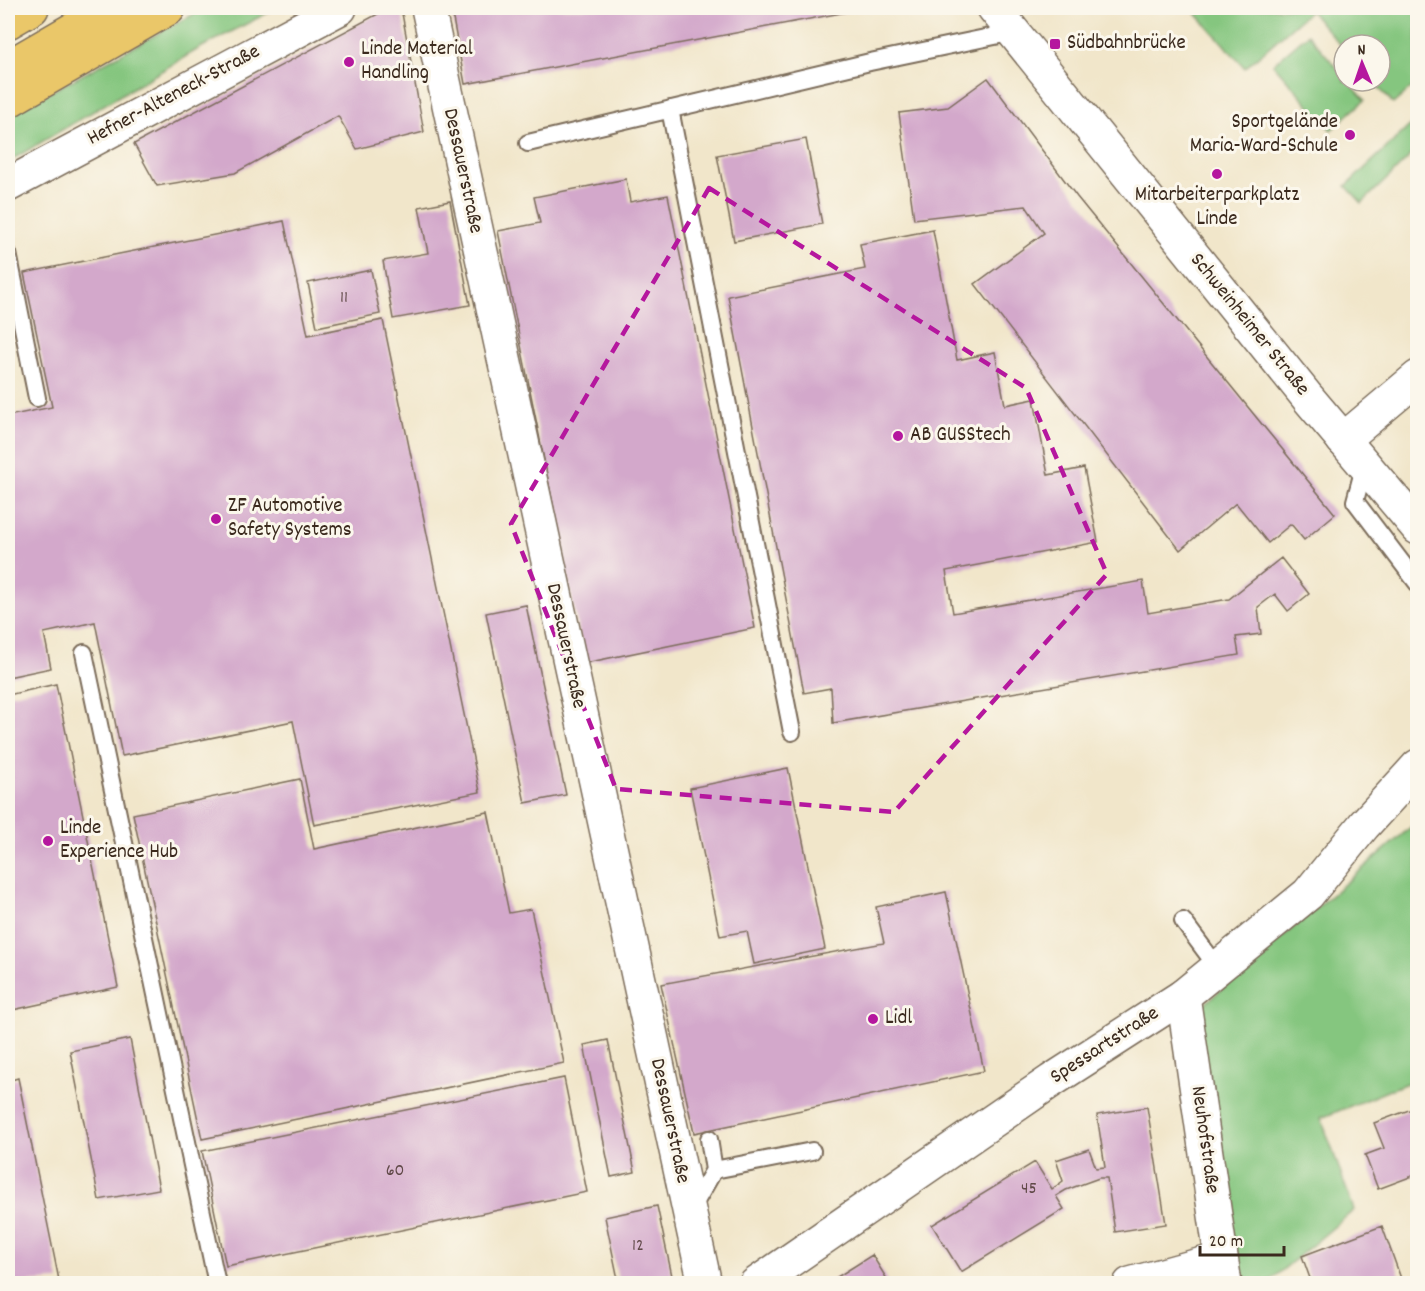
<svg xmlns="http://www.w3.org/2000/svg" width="1425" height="1291" font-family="Dekko,sans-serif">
  <rect width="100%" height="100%" fill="#fbf7ec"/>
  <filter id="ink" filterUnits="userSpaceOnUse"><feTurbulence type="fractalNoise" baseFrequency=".0167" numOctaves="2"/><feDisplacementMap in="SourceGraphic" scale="12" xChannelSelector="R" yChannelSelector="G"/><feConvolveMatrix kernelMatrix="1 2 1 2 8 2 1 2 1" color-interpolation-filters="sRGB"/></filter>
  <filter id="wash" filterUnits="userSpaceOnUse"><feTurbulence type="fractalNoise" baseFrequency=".008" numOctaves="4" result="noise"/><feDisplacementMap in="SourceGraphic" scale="24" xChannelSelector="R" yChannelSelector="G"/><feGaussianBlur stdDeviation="1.35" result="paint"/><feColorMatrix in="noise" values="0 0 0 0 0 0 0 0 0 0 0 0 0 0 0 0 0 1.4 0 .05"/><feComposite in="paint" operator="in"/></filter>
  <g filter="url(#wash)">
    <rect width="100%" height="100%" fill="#f1e6ca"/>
    <!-- green -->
    <path fill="#85c67f" stroke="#60784e" stroke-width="1.5" d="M 205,8 L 277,8 L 200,48 L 8,162 L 8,115 Z
      M 1191,8 L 1417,8 L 1417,83 L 1393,104 L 1373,81 L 1380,81 L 1380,45 L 1344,45 L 1344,49 L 1310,11 L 1245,68 Z
      M 1308,34 L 1344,76 L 1344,81 L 1348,81 L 1365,100 L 1331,130 L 1273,64 Z
      M 1417,119 L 1417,150 L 1362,203 L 1346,186 Z
      M 1417,822 L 1417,1079 L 1321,1118 L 1354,1210 L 1267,1283 L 1241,1283 L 1195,1012 Z"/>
    <g id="blocks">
      <!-- building -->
      <path fill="#d3a8cb" d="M 389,8 L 401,8 L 424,132 L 357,149 L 338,116 L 235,173 L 157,186 L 134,144 Z
        M 451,8 L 863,8 L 863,9 L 465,84 Z
        M 988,78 L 1077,197 L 1335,514 L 1304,540 L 1291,524 L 1268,543 L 1236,503 L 1180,550 L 975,284 L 1044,233 L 1026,206 L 914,219 L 899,113 L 948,107 Z
        M 806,139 L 822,224 L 734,241 L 717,155 Z
        M 626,179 L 630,202 L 668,195 L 755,628 L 585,663 L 498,231 L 540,223 L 534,197 Z
        M 450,201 L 470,305 L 393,319 L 383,261 L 428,253 L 419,207 Z
        M 284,221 L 308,335 L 383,320 L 480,792 L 314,825 L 293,721 L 122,756 L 95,622 L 44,633 L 51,668 L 8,677 L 8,416 L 52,407 L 24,273 Z
        M 933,230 L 957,360 L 995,352 L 1005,405 L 1034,399 L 1048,475 L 1084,468 L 1098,542 L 946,571 L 953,613 L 1143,581 L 1148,613 L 1229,599 L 1281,558 L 1309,594 L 1288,611 L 1275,594 L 1258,607 L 1261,634 L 1236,637 L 1239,655 L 833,723 L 831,688 L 804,693 L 728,296 L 865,269 L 860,244 Z
        M 371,270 L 380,314 L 317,327 L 308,283 Z
        M 526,605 L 566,795 L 525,803 L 486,613 Z
        M 56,684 L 118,987 L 8,1011 L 8,695 Z
        M 788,768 L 825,949 L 754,964 L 747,931 L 720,936 L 690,788 Z
        M 300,779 L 314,849 L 488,812 L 509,913 L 531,909 L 564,1063 L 202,1139 L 133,814 Z
        M 946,892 L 984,1071 L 694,1133 L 661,984 L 884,943 L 876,907 Z
        M 130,1039 L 159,1189 L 99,1200 L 70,1051 Z
        M 608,1040 L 635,1172 L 611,1177 L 584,1045 Z
        M 18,1078 L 59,1280 L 8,1283 L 8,1081 Z
        M 564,1078 L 587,1192 L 226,1266 L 202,1151 Z
        M 1147,1107 L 1166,1224 L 1115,1232 L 1107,1178 L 1099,1178 L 1066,1190 L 1056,1196 L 1064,1209 L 961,1272 L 932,1225 L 1035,1162 L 1052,1189 L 1063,1181 L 1056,1160 L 1089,1149 L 1096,1168 L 1105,1167 L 1097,1115 Z
        M 1417,1107 L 1418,1174 L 1378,1189 L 1365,1155 L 1384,1148 L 1374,1123 Z
        M 657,1206 L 672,1276 L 636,1284 L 619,1284 L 605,1217 Z
        M 1382,1226 L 1403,1284 L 1312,1284 L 1302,1256 Z
        M 872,1255 L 890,1284 L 826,1284 L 842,1274 Z"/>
    </g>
  </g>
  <g filter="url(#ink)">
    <use href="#blocks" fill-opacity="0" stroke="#7b6c5a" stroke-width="1.5"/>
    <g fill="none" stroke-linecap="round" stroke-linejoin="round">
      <!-- service casing -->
      <g stroke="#7b6c5a" stroke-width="20">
        <path id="service" d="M 670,109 L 792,732
          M 528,143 L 870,62 L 1014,32
          M 8,253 L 37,398
          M 1365,464 L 1355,501 L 1418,584
          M 84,653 L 217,1284
          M 1183,921 L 1218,968
          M 709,1139 L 714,1170
          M 691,1210 L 714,1170 L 812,1151"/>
      </g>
      <!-- minor casing -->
      <g stroke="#7b6c5a" stroke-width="36">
        <path id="minor" d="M 428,8 L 705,1284
          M 8,185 L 340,8
          M 1343,440 L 1418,377
          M 1183,996 L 1225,1284
          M 1130,1284 L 1221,1259"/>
      </g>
      <!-- tertiary casing -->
      <g stroke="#7b6c5a" stroke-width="36">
        <path id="tertiary" d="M 994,8 L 1308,398 L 1418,528
          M 756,1284 L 1051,1081 L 1183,996 L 1308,894 L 1364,825 L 1418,766"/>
      </g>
      <!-- trunk casing -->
      <g stroke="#7b6c5a" stroke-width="36">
        <path id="trunk" d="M 8,22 L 32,8
          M 8,67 L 110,8
          M 8,101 L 169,8"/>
      </g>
      <!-- service -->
      <use href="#service" stroke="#fff" stroke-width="16"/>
      <!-- minor -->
      <use href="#minor" stroke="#fff" stroke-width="33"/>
      <!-- tertiary -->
      <use href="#tertiary" stroke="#fff" stroke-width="33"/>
      <!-- trunk -->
      <use href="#trunk" stroke="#eac769" stroke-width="33"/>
    </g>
  </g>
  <!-- marked area -->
  <path fill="none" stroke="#b5179e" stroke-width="4.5" stroke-dasharray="12 8" stroke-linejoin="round" d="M 709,188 L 1026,388 L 1107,574 L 894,812 L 616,789 L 511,524 Z"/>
  <!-- markers -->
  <g fill="#b5179e" stroke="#fbf7ec" stroke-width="2">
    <rect x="1049" y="38" width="12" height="12" rx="3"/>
    <circle cx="349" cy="62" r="6"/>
    <circle cx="1350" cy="135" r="6"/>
    <circle cx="1217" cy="174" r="6"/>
    <circle cx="898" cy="436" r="6"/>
    <circle cx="216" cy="519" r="6"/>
    <circle cx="48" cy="841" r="6"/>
    <circle cx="873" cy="1019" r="6"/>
  </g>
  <g text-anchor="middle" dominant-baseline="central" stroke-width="6" stroke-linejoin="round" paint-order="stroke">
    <!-- number labels -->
    <g font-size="18" fill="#614a49">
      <text x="344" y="298">11</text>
      <text x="395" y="1171">60</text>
      <text x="1029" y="1189">45</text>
      <text x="638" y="1246">12</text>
    </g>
    <!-- poi labels -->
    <g font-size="21" fill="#3b2a1e" stroke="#fbf7ec" text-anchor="start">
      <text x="1067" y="44">Südbahnbrücke</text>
      <text x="361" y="50">Linde Material<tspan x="361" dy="24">Handling</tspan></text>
      <text x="1338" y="123" text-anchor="end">Sportgelände<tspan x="1338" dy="24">Maria-Ward-Schule</tspan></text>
      <text x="1217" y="196" text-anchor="middle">Mitarbeiterparkplatz<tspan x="1217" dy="24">Linde</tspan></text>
      <text x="910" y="436">AB GUSStech</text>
      <text x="228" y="507">ZF Automotive<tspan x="228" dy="24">Safety Systems</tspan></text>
      <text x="60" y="829">Linde<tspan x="60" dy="24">Experience Hub</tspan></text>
      <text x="885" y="1019">Lidl</text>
    </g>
    <!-- street labels -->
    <g font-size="21" fill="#3b2a1e" stroke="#fbf7ec">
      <text transform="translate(174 96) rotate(-28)">Hefner-Alteneck-Straße</text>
      <text transform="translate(462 171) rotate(78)">Dessauerstraße</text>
      <text transform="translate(1249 325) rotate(51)">Schweinheimer Straße</text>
      <text transform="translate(565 646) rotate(78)">Dessauerstraße</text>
      <text transform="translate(1105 1046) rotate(-33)">Spessartstraße</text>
      <text transform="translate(669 1121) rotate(78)">Dessauerstraße</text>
      <text transform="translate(1204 1140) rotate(82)">Neuhofstraße</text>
    </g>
  </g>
  <!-- margin -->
  <rect width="1425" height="1291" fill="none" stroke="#fbf7ec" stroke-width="30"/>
  <!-- north arrow -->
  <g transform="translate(1362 63) rotate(358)"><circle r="28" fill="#fbf7ec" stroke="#aea59a" stroke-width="1.5"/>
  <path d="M0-4.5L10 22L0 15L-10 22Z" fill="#b5179e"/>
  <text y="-9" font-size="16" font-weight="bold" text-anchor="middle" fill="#3b2a1e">N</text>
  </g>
  <!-- scale -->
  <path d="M1200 1246v9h84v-9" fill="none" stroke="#3b2a1e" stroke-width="3"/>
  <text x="1209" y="1246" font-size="18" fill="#3b2a1e" stroke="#fbf7ec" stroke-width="4.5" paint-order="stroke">20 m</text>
</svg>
